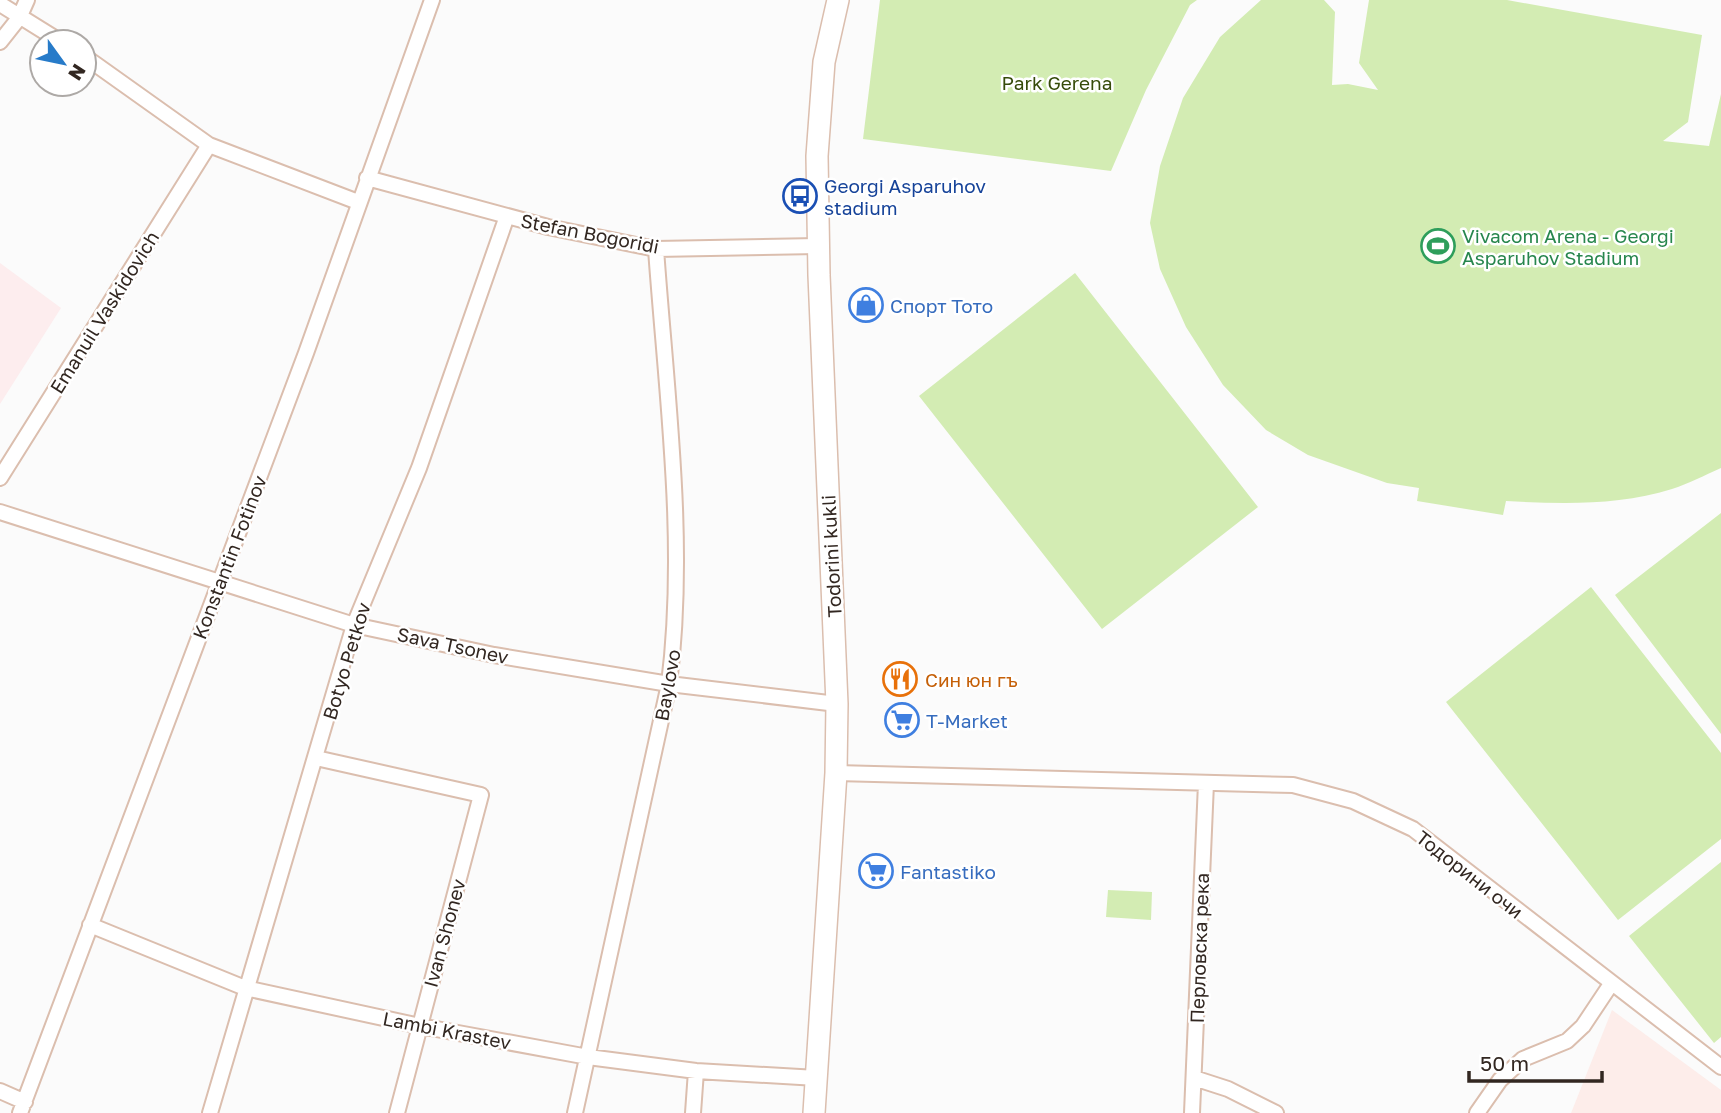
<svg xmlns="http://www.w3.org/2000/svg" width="1721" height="1113" font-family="'Golos Text',sans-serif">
  <rect width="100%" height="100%" fill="#fbfbfb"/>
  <!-- industrial -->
  <path fill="#fdedea" d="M 1612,1010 L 1721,1090 L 1721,1113 L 1571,1113 Z"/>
  <!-- education -->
  <path fill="#fdedee" d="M 0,263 L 61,308 L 0,404 Z"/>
  <!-- green -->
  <path fill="#d3ecb3" d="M 880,0 L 1197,0 L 1190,5 L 1146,90 L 1111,171 L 863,139 Z
    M 1261,0 L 1324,0 L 1335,12 L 1332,85 L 1348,84 L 1378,90 L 1359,63 L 1369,0 L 1507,0 L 1702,35 L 1688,122 L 1663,141 L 1709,146 L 1721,94 L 1721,468 C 1705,475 1688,484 1672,489 C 1618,506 1561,504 1506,501 L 1503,515 L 1417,501 L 1419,488 L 1387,483 L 1308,455 L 1266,430 L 1223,385 L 1186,327 L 1160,269 L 1150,223 L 1160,166 L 1183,98 L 1220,37 Z
    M 1075,273 L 1258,507 L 1102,629 L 919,396 Z
    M 1721,513 L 1721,734 L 1615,595 Z
    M 1591,587 L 1721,753 L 1721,839 L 1618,920 L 1446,702 Z
    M 1721,862 L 1721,1037 L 1714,1043 L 1629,936 Z
    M 1108,890 L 1152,892 L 1151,920 L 1106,917 Z"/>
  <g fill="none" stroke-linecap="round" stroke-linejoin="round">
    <!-- street casing -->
    <g stroke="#dbbeae" stroke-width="18">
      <path id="street" d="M 0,4 L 61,42
        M 0,42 L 19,18 L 27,0
        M 84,56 L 209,145 L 358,202
        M 367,178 L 548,227 L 656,249 L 818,246
        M 0,478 L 209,145
        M 0,512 L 354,625 L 494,655 L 669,684 L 837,704
        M 316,758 L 481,795 L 397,1113
        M 836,773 L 1293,785 L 1353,801 L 1413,829 L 1721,1067
        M 90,925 L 245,988 L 420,1026 L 588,1057 L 696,1071 L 817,1078
        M 1194,1078 L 1228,1089 L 1276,1113
        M 0,1091 L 25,1102
        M 20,1113 L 306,353 L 432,0
        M 210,1113 L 354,625 L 419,468 L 507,216
        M 575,1113 L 669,684 C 687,542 666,391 656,249
        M 693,1113 L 696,1071
        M 1192,1113 L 1206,783
        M 1477,1113 L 1500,1080 L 1523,1059 L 1567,1041 L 1583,1026 L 1611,984"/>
    </g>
    <!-- secondary casing -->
    <g stroke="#dbbeae" stroke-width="24">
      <path id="secondary" d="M 814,1113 L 836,773 L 837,704 L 819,275 L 817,156 L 824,62 L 838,0"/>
    </g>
    <!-- street -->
    <use href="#street" stroke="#fff" stroke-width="14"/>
    <!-- secondary -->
    <use href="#secondary" stroke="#fff" stroke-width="21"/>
  </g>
  <!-- icons -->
  <defs>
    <g id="bus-ring" transform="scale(1.75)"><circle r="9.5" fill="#fff" stroke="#1a4fb4" stroke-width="1.5"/><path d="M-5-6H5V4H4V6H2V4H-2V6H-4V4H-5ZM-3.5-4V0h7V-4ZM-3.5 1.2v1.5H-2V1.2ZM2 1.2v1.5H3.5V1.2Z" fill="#1a4fb4"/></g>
    <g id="stadium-ring" transform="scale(1.75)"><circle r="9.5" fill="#fff" stroke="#2e9e5b" stroke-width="1.5"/><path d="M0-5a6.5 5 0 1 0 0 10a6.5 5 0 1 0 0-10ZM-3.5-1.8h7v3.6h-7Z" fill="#2e9e5b"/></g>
    <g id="shop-ring" transform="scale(1.75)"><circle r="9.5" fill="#fff" stroke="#3f7fe0" stroke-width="1.5"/><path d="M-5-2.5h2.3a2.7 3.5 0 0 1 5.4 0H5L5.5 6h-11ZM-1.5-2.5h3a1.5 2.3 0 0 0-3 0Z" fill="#3f7fe0"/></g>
    <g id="restaurant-ring" transform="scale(1.75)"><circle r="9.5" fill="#fff" stroke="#e8710a" stroke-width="1.5"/><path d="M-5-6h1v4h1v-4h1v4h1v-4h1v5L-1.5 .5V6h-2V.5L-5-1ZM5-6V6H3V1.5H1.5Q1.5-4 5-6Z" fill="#e8710a"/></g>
    <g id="supermarket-ring" transform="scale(1.75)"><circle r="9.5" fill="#fff" stroke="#3f7fe0" stroke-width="1.5"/><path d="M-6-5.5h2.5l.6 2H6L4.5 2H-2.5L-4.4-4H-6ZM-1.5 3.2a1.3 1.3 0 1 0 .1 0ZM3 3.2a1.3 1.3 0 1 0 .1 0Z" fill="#3f7fe0"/></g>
  </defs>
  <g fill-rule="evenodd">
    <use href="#bus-ring" x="800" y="196"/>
    <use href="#stadium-ring" x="1438" y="246"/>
    <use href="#shop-ring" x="866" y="305"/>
    <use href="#restaurant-ring" x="900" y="679"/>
    <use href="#supermarket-ring" x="902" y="720"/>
    <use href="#supermarket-ring" x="876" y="871"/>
  </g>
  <g text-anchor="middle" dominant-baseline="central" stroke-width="5" stroke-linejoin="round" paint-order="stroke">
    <!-- park labels -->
    <g font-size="19" fill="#364b0a" stroke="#fff">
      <text x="1057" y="82">Park Gerena</text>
    </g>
    <!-- transit labels -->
    <g font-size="19" fill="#164399" stroke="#fff" text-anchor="start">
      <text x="824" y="185">Georgi Asparuhov<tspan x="824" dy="22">stadium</tspan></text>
    </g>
    <!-- street labels -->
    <g font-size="19" fill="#322721" stroke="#fff">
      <text transform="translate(590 233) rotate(11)">Stefan Bogoridi</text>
      <text transform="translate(104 312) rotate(-58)">Emanuil Vaskidovich</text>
      <text transform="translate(831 556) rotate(-93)">Todorini kukli</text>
      <text transform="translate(229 557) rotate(-69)">Konstantin Fotinov</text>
      <text transform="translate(453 645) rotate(12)">Sava Tsonev</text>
      <text transform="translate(346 661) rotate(-73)">Botyo Petkov</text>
      <text transform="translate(667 685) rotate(-80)">Baylovo</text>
      <text transform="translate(1470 874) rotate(38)">Тодорини очи</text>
      <text transform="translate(444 933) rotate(-75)">Ivan Shonev</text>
      <text transform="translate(1199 948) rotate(-88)">Перловска река</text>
      <text transform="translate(447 1030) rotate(11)">Lambi Krastev</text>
    </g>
    <!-- leisure labels -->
    <g font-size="19" fill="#27864d" stroke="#fff" text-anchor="start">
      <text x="1462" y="235">Vivacom Arena - Georgi<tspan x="1462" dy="22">Asparuhov Stadium</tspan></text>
    </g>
    <!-- shop labels -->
    <g font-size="19" fill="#366cbe" stroke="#fff" text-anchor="start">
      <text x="890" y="305">Спорт Тото</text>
      <text x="926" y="720">T-Market</text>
      <text x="900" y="871">Fantastiko</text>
    </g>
    <!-- food labels -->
    <g font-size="19" fill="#c56008" stroke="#fff" text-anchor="start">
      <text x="925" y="679">Син юн гъ</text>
    </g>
  </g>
  <!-- north arrow -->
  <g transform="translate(63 63) rotate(123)"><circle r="33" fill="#ffffff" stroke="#ada9a6" stroke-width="2"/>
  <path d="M0-5L12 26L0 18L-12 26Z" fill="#277bc9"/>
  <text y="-10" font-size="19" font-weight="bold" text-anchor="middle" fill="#322721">N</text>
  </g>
  <!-- scale -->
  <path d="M1469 1071v10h133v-10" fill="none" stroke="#322721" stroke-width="3.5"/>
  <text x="1480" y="1071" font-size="21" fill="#322721" stroke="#ffffff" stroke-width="5" paint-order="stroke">50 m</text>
</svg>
